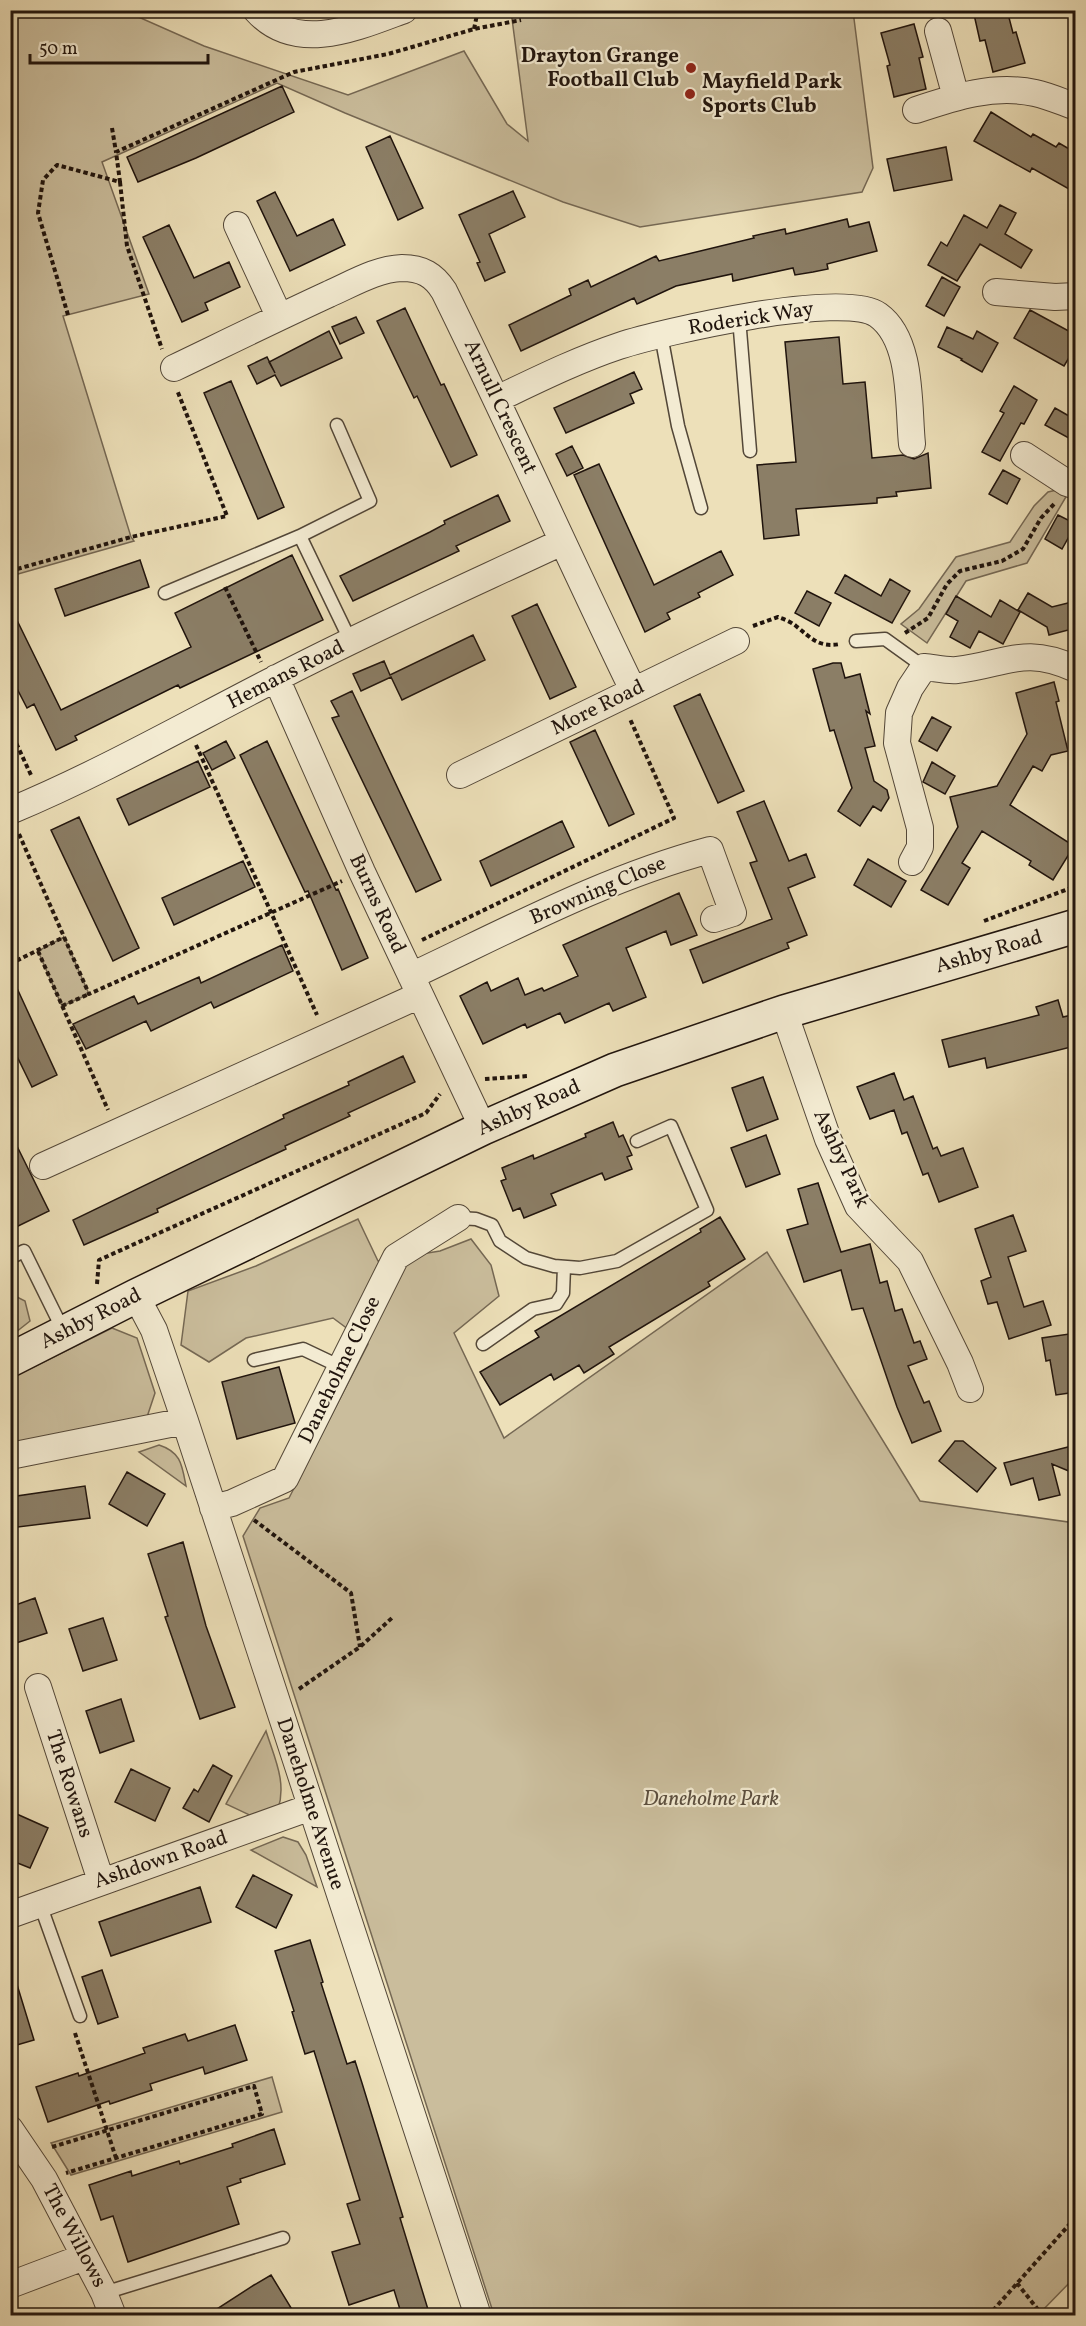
<svg xmlns="http://www.w3.org/2000/svg" width="1086" height="2326" font-family="Vollkorn,serif">
  <rect width="100%" height="100%" fill="#ede0b9"/>
  <filter id="stains"><feTurbulence type="fractalNoise" baseFrequency=".00333" numOctaves="4"/><feColorMatrix values="0 0 0 0 .2 0 0 0 0 .09 0 0 0 0 .02 0 0 0 .5 -.17"/></filter>
  <radialGradient id="worn" r=".72"><stop offset=".6" stop-color="#630" stop-opacity="0"/><stop offset="1" stop-color="#630" stop-opacity=".3"/></radialGradient>
  <!-- green -->
  <path fill="#cabd9c" stroke="#756854" stroke-width="1.5" d="M 10,11 L 125,11 L 204,46 L 348,95 L 464,51 L 507,124 L 528,141 L 511,11 L 853,11 L 873,168 L 862,192 L 640,227 L 563,202 L 345,113 L 277,83 L 102,162 L 149,294 L 63,316 L 131,537 L 134,541 L 11,576 Z
    M 1061,489 L 1070,490 L 1027,563 L 966,581 L 927,643 L 901,624 L 919,609 L 956,557 L 1010,542 L 1034,506 L 1048,492 Z
    M 64,937 L 89,994 L 62,1006 L 38,951 Z
    M 358,1219 L 378,1261 L 440,1251 L 471,1239 L 491,1265 L 499,1296 L 454,1333 L 504,1438 L 767,1252 L 920,1501 L 1075,1523 L 1076,2276 L 1038,2315 L 494,2315 L 243,1536 L 260,1508 L 289,1498 L 368,1344 L 333,1318 L 246,1338 L 209,1362 L 181,1345 L 188,1291 L 256,1266 Z
    M 11,1294 L 25,1301 L 30,1321 L 11,1336 Z
    M 112,1328 L 137,1338 L 155,1393 L 147,1417 L 11,1444 L 11,1378 Z
    M 159,1445 C 181,1452 182,1465 186,1486 L 139,1452 Z
    M 266,1731 C 274,1757 287,1782 278,1809 L 256,1818 L 226,1804 Z
    M 283,1837 L 298,1842 L 306,1855 L 317,1887 L 251,1850 Z
    M 272,2077 L 282,2112 L 71,2175 L 51,2143 Z"/>
  <!-- building -->
  <path fill="#8b7e66" stroke="#20140d" stroke-width="1.5" d="M 973,10 L 1007,10 L 1013,33 L 1016,32 L 1025,63 L 993,72 L 985,40 L 980,41 Z
    M 914,24 L 923,57 L 919,58 L 926,89 L 894,97 L 887,66 L 890,65 L 881,33 Z
    M 282,86 L 294,112 L 196,158 L 138,182 L 127,157 Z
    M 991,112 L 1031,137 L 1033,134 L 1056,147 L 1059,143 L 1076,153 L 1076,193 L 1032,168 L 1030,172 L 974,141 Z
    M 390,136 L 423,208 L 398,220 L 366,147 Z
    M 946,147 L 952,180 L 894,191 L 887,159 Z
    M 513,191 L 525,217 L 489,234 L 505,272 L 485,281 L 477,263 L 480,262 L 459,215 Z
    M 275,192 L 297,236 L 333,219 L 345,245 L 290,271 L 257,201 Z
    M 1000,205 L 1016,213 L 1005,234 L 1032,250 L 1021,268 L 980,244 L 957,281 L 928,265 L 941,242 L 947,246 L 964,215 L 987,228 Z
    M 847,219 L 849,227 L 869,222 L 877,251 L 827,264 L 828,269 L 813,272 L 795,275 L 793,268 L 733,281 L 732,274 L 676,286 L 637,304 L 634,298 L 521,351 L 509,325 L 571,295 L 569,289 L 588,280 L 591,287 L 656,256 L 659,261 L 754,238 L 753,236 L 785,229 L 786,234 Z
    M 169,225 L 194,278 L 229,262 L 240,287 L 205,303 L 208,310 L 182,322 L 143,237 Z
    M 942,277 L 960,287 L 944,316 L 926,306 Z
    M 405,308 L 441,385 L 444,384 L 477,455 L 451,467 L 417,396 L 414,398 L 377,321 Z
    M 1030,310 L 1076,335 L 1076,346 L 1064,366 L 1014,338 Z
    M 356,317 L 364,333 L 340,344 L 332,327 Z
    M 947,327 L 973,339 L 977,331 L 998,343 L 982,372 L 961,360 L 962,359 L 938,347 Z
    M 329,331 L 342,358 L 281,386 L 275,375 L 257,384 L 248,366 L 267,357 L 275,373 L 269,362 Z
    M 839,337 L 843,384 L 865,382 L 872,458 L 903,455 L 914,459 L 928,453 L 931,488 L 896,492 L 897,496 L 877,498 L 877,503 L 796,509 L 799,535 L 764,539 L 757,465 L 796,462 L 785,342 Z
    M 634,372 L 642,389 L 630,394 L 634,403 L 566,433 L 554,408 Z
    M 231,381 L 284,507 L 258,519 L 204,393 Z
    M 1014,386 L 1037,400 L 1024,424 L 1021,423 L 1000,461 L 982,452 L 1004,413 L 1000,411 Z
    M 1055,408 L 1076,420 L 1076,442 L 1045,425 Z
    M 572,446 L 583,468 L 567,476 L 556,454 Z
    M 599,464 L 654,585 L 721,551 L 733,575 L 698,593 L 700,597 L 667,613 L 670,619 L 645,632 L 574,475 Z
    M 1003,470 L 1020,479 L 1007,504 L 989,494 Z
    M 498,495 L 510,521 L 456,546 L 459,551 L 353,601 L 340,576 L 430,532 L 445,524 L 444,521 Z
    M 1058,515 L 1076,524 L 1062,549 L 1045,539 Z
    M 292,555 L 323,620 L 180,688 L 178,685 L 75,736 L 77,740 L 56,750 L 34,704 L 27,708 L 10,675 L 10,606 L 61,710 L 191,647 L 175,613 Z
    M 140,560 L 149,587 L 65,616 L 55,589 Z
    M 845,575 L 881,596 L 890,579 L 910,591 L 892,623 L 835,593 Z
    M 807,591 L 831,603 L 819,626 L 795,613 Z
    M 1028,593 L 1052,607 L 1076,601 L 1076,628 L 1049,635 L 1047,627 L 1018,610 Z
    M 956,596 L 991,617 L 1000,600 L 1020,612 L 1003,644 L 979,631 L 970,648 L 950,637 L 958,621 L 946,614 Z
    M 537,604 L 576,687 L 550,699 L 512,616 Z
    M 473,635 L 485,660 L 402,700 L 391,677 L 361,691 L 353,674 L 384,661 L 390,675 Z
    M 833,663 L 841,663 L 845,678 L 860,674 L 870,714 L 866,711 L 875,746 L 865,748 L 874,781 L 887,790 L 889,798 L 881,811 L 873,806 L 860,826 L 838,811 L 852,788 L 834,730 L 830,731 L 813,669 Z
    M 1054,682 L 1059,701 L 1056,702 L 1068,751 L 1051,755 L 1042,771 L 1033,766 L 1010,805 L 1074,846 L 1053,880 L 1029,865 L 1031,861 L 982,831 L 962,863 L 970,868 L 948,905 L 921,890 L 958,827 L 950,797 L 997,786 L 1027,734 L 1016,693 Z
    M 352,691 L 441,880 L 416,892 L 332,718 L 339,716 L 331,701 Z
    M 700,694 L 744,791 L 718,803 L 674,706 Z
    M 932,717 L 951,727 L 937,751 L 919,741 Z
    M 595,730 L 634,814 L 609,826 L 570,742 Z
    M 226,741 L 235,758 L 212,770 L 203,753 Z
    M 267,741 L 336,890 L 338,889 L 368,958 L 342,970 L 308,891 L 305,892 L 240,755 Z
    M 198,761 L 210,787 L 129,825 L 117,799 Z
    M 932,762 L 955,776 L 945,794 L 923,782 Z
    M 764,801 L 789,861 L 806,854 L 815,877 L 788,888 L 807,935 L 787,943 L 789,948 L 703,983 L 690,950 L 772,919 L 750,863 L 757,861 L 737,812 Z
    M 79,817 L 139,948 L 113,961 L 51,830 Z
    M 562,821 L 574,847 L 491,886 L 480,861 Z
    M 868,859 L 906,881 L 891,907 L 854,885 Z
    M 243,861 L 255,887 L 174,925 L 162,898 Z
    M 679,893 L 697,935 L 671,945 L 666,931 L 626,948 L 646,997 L 613,1011 L 609,1003 L 565,1023 L 560,1013 L 527,1028 L 525,1024 L 483,1044 L 460,996 L 487,982 L 491,991 L 518,978 L 525,995 L 542,988 L 544,991 L 578,976 L 563,945 Z
    M 282,945 L 293,971 L 214,1008 L 211,1002 L 151,1031 L 146,1021 L 86,1049 L 73,1024 L 134,996 L 138,1004 L 199,977 L 201,983 Z
    M 10,973 L 57,1075 L 32,1087 L 10,1042 Z
    M 1058,1000 L 1063,1017 L 1076,1014 L 1076,1038 L 1069,1039 L 1071,1047 L 987,1068 L 985,1058 L 949,1067 L 942,1040 L 1039,1015 L 1036,1007 Z
    M 403,1056 L 415,1082 L 348,1113 L 350,1116 L 285,1146 L 286,1149 L 157,1209 L 158,1212 L 84,1245 L 73,1220 L 284,1118 L 283,1115 L 349,1085 L 348,1082 Z
    M 894,1073 L 904,1100 L 913,1096 L 933,1149 L 937,1147 L 941,1156 L 963,1148 L 978,1187 L 939,1202 L 928,1173 L 923,1175 L 907,1132 L 902,1134 L 894,1110 L 870,1119 L 857,1087 Z
    M 763,1077 L 778,1119 L 747,1131 L 732,1088 Z
    M 613,1122 L 619,1137 L 623,1135 L 632,1155 L 627,1157 L 632,1169 L 605,1180 L 602,1173 L 551,1194 L 556,1205 L 524,1218 L 520,1208 L 513,1211 L 501,1181 L 506,1179 L 502,1168 L 533,1155 L 534,1159 L 586,1137 L 585,1134 Z
    M 10,1132 L 49,1211 L 10,1230 Z
    M 766,1135 L 780,1174 L 746,1187 L 731,1148 Z
    M 818,1183 L 841,1252 L 870,1244 L 880,1283 L 887,1281 L 895,1311 L 902,1309 L 914,1343 L 920,1341 L 927,1359 L 908,1366 L 924,1403 L 929,1401 L 941,1431 L 912,1443 L 897,1407 L 863,1308 L 852,1310 L 841,1270 L 804,1282 L 787,1230 L 808,1224 L 798,1189 Z
    M 1013,1215 L 1026,1251 L 1008,1257 L 1024,1307 L 1043,1301 L 1051,1325 L 1009,1339 L 997,1302 L 988,1304 L 981,1281 L 991,1277 L 975,1229 Z
    M 720,1217 L 745,1259 L 708,1282 L 710,1286 L 609,1347 L 614,1354 L 584,1373 L 579,1365 L 554,1380 L 551,1374 L 500,1405 L 480,1372 L 539,1337 L 535,1331 L 701,1232 L 700,1229 Z
    M 1076,1333 L 1076,1392 L 1056,1395 L 1050,1360 L 1046,1361 L 1042,1338 Z
    M 279,1367 L 295,1423 L 237,1439 L 222,1382 Z
    M 955,1441 L 963,1441 L 996,1468 L 977,1492 L 939,1461 Z
    M 1076,1445 L 1076,1474 L 1052,1464 L 1060,1495 L 1039,1500 L 1033,1478 L 1011,1485 L 1004,1463 Z
    M 127,1472 L 165,1494 L 147,1526 L 109,1504 Z
    M 85,1486 L 90,1518 L 10,1528 L 10,1497 Z
    M 183,1542 L 206,1626 L 235,1707 L 200,1719 L 172,1637 L 165,1617 L 168,1616 L 148,1554 Z
    M 35,1598 L 47,1633 L 10,1645 L 10,1607 Z
    M 103,1618 L 117,1660 L 83,1671 L 69,1629 Z
    M 121,1699 L 134,1741 L 100,1753 L 86,1711 Z
    M 213,1765 L 232,1776 L 209,1822 L 183,1808 L 194,1789 L 198,1792 Z
    M 131,1769 L 170,1788 L 155,1821 L 115,1802 Z
    M 10,1811 L 48,1828 L 30,1868 L 10,1860 Z
    M 253,1875 L 292,1895 L 276,1928 L 236,1907 Z
    M 200,1887 L 211,1922 L 111,1956 L 99,1922 Z
    M 310,1940 L 323,1982 L 321,1983 L 347,2064 L 355,2061 L 362,2083 L 403,2217 L 400,2218 L 430,2316 L 402,2316 L 394,2290 L 349,2305 L 332,2252 L 360,2244 L 347,2204 L 360,2200 L 314,2051 L 305,2054 L 292,2012 L 294,2011 L 275,1951 Z
    M 102,1970 L 118,2017 L 98,2024 L 82,1977 Z
    M 15,1978 L 34,2040 L 10,2047 L 10,1979 Z
    M 235,2025 L 247,2060 L 205,2074 L 203,2067 L 150,2084 L 152,2090 L 110,2104 L 109,2101 L 48,2122 L 36,2087 L 78,2073 L 79,2076 L 145,2053 L 143,2048 L 185,2034 L 188,2041 Z
    M 274,2129 L 285,2164 L 240,2179 L 241,2182 L 227,2187 L 239,2224 L 128,2262 L 113,2216 L 101,2220 L 89,2185 L 131,2171 L 132,2176 L 179,2161 L 180,2164 L 233,2147 L 232,2144 Z
    M 271,2275 L 296,2316 L 206,2316 L 254,2285 Z"/>
  <g fill="none" stroke-linecap="round" stroke-linejoin="round">
    <!-- lane casing -->
    <g stroke="#534738" stroke-width="15">
      <path id="lane" d="M 739,318 L 750,451
        M 661,335 L 678,426 L 701,508
        M 337,425 L 370,501 L 300,536 L 351,642
        M 165,593 L 300,536
        M 856,641 L 885,639 L 924,667
        M 458,1218 L 476,1219 L 492,1225 L 500,1241 L 526,1258 L 554,1266 L 580,1268 L 617,1261 L 707,1210 L 671,1126 L 637,1141
        M 10,1258 L 24,1251 L 63,1330
        M 483,1344 L 533,1309 L 556,1304 L 563,1293 L 564,1267
        M 254,1360 L 303,1349 L 341,1367
        M 40,1904 L 80,2016
        M 104,2293 L 283,2238"/>
    </g>
    <!-- street casing -->
    <g stroke="#534738" stroke-width="28">
      <path id="street" d="M 256,10 C 296,55 358,27 404,10
        M 938,31 L 956,97
        M 916,110 C 955,97 994,84 1035,93 C 1049,96 1062,102 1076,107
        M 237,225 L 279,316
        M 996,292 L 1055,297 L 1076,296
        M 174,368 C 226,343 277,318 329,294 C 352,284 376,269 402,268 C 422,268 434,275 444,291 C 509,423 569,558 633,690
        M 497,399 C 537,380 577,360 619,346 C 662,332 844,290 878,315 C 913,340 908,405 912,444
        M 1024,455 L 1067,483 L 1076,486
        M 276,678 L 362,872 L 483,1128
        M 460,775 L 736,641
        M 10,811 C 101,773 187,724 275,679 C 369,630 466,587 562,542
        M 912,862 L 920,847 L 920,828 L 897,743 L 899,713 L 910,688 L 924,667 C 935,668 947,671 957,670 C 1007,664 1024,645 1076,669
        M 411,976 C 509,930 605,878 710,850 L 733,913 L 714,919
        M 784,1012 L 828,1139 L 858,1206 L 910,1261 L 960,1363 L 970,1389
        M 43,1166 L 420,995
        M 136,1296 L 154,1330 L 185,1421 L 478,2316
        M 10,1456 L 185,1421
        M 213,1508 L 232,1503 L 285,1479 L 396,1257 L 458,1218
        M 38,1687 L 101,1881
        M 10,1915 L 311,1807
        M 10,2129 L 44,2179 L 104,2293 L 113,2316
        M 10,2285 L 84,2257"/>
    </g>
    <!-- secondary casing -->
    <g stroke="#20140d" stroke-width="36">
      <path id="secondary" d="M 10,1360 L 136,1296 L 483,1128 L 615,1070 L 784,1012 L 1076,926"/>
    </g>
    <!-- path -->
    <path stroke="#20140d" stroke-width="4" stroke-dasharray="4.5 3" stroke-linecap="butt" d="M 474,29 L 478,10
      M 112,128 L 116,152
      M 120,182 L 127,246 L 162,349
      M 68,315 L 38,213 L 43,180 L 57,165 L 120,182 L 116,152 L 294,72 L 388,54 L 474,29 L 521,20
      M 10,571 L 131,537 L 227,516 L 177,390
      M 225,587 L 261,662
      M 753,626 L 778,617 C 784,619 791,622 796,626 C 811,638 819,648 840,644
      M 905,633 L 928,618 L 947,584 L 960,571 L 1002,561 L 1023,549 L 1041,518 L 1055,503
      M 10,730 L 31,775
      M 196,745 L 317,1015
      M 19,834 L 89,994 L 342,881
      M 984,921 L 1076,886
      M 422,940 L 674,818 L 630,719
      M 38,951 L 108,1110
      M 10,964 L 64,937
      M 62,1006 L 89,994
      M 485,1079 L 528,1076
      M 97,1284 L 99,1260 L 426,1113 L 440,1094
      M 254,1520 L 351,1593 L 360,1647
      M 299,1689 L 360,1647 L 393,1617
      M 75,2033 L 116,2158
      M 52,2147 L 254,2086 L 262,2114 L 66,2173
      M 1017,2283 L 1043,2316
      M 988,2316 L 1076,2217"/>
    <!-- lane -->
    <use href="#lane" stroke="#f3ebd2" stroke-width="12"/>
    <!-- street -->
    <use href="#street" stroke="#f3ebd2" stroke-width="26"/>
    <!-- secondary -->
    <use href="#secondary" stroke="#f3ebd2" stroke-width="33"/>
  </g>
  <!-- markers -->
  <g fill="#8f2418" stroke="#f3ebd2" stroke-width="2">
    <circle cx="691" cy="68" r="6"/>
    <circle cx="690" cy="94" r="6"/>
  </g>
  <g text-anchor="middle" dominant-baseline="central" stroke-width="4.5" stroke-linejoin="round" paint-order="stroke">
    <!-- poi labels -->
    <g font-size="21" font-weight="bold" fill="#20140d" stroke="#f3ebd2" text-anchor="end">
      <text x="679" y="56">Drayton Grange<tspan x="679" dy="24">Football Club</tspan></text>
      <text x="702" y="82" text-anchor="start">Mayfield Park<tspan x="702" dy="24">Sports Club</tspan></text>
    </g>
    <!-- street labels -->
    <g font-size="21" fill="#20140d" stroke="#f3ebd2">
      <text transform="translate(751 319) rotate(-9)">Roderick Way</text>
      <text transform="translate(500 407) rotate(65)">Arnull Crescent</text>
      <text transform="translate(286 675) rotate(-27)">Hemans Road</text>
      <text transform="translate(598 708) rotate(-26)">More Road</text>
      <text transform="translate(598 891) rotate(-23)">Browning Close</text>
      <text transform="translate(377 904) rotate(65)">Burns Road</text>
      <text transform="translate(989 952) rotate(-16)">Ashby Road</text>
      <text transform="translate(529 1108) rotate(-24)">Ashby Road</text>
      <text transform="translate(841 1159) rotate(65)">Ashby Park</text>
      <text transform="translate(91 1319) rotate(-27)">Ashby Road</text>
      <text transform="translate(340 1370) rotate(-64)">Daneholme Close</text>
      <text transform="translate(69 1784) rotate(72)">The Rowans</text>
      <text transform="translate(310 1804) rotate(72)">Daneholme Avenue</text>
      <text transform="translate(161 1860) rotate(-19)">Ashdown Road</text>
      <text transform="translate(74 2236) rotate(62)">The Willows</text>
    </g>
    <!-- park labels -->
    <g font-size="21" font-style="italic" fill="#5c4f3f" stroke="#f3ebd2">
      <text x="711" y="1799">Daneholme Park</text>
    </g>
  </g>
  <!-- margin -->
  <rect width="1086" height="2326" fill="none" stroke="#ede0b9" stroke-width="36"/>
  <rect x="12" y="12" width="1062" height="2302" fill="none" stroke="#20140d" stroke-width="3"/>
  <rect x="18" y="18" width="1050" height="2290" fill="none" stroke="#20140d" stroke-width="1.5"/>
  <!-- scale -->
  <path d="M30 54v9h178v-9" fill="none" stroke="#20140d" stroke-width="3"/>
  <text x="39" y="54" font-size="18" fill="#20140d" stroke="#f3ebd2" stroke-width="4.5" paint-order="stroke">50 m</text>
  <rect width="100%" height="100%" filter="url(#stains)"/>
  <rect width="100%" height="100%" fill="url(#worn)"/>
</svg>
